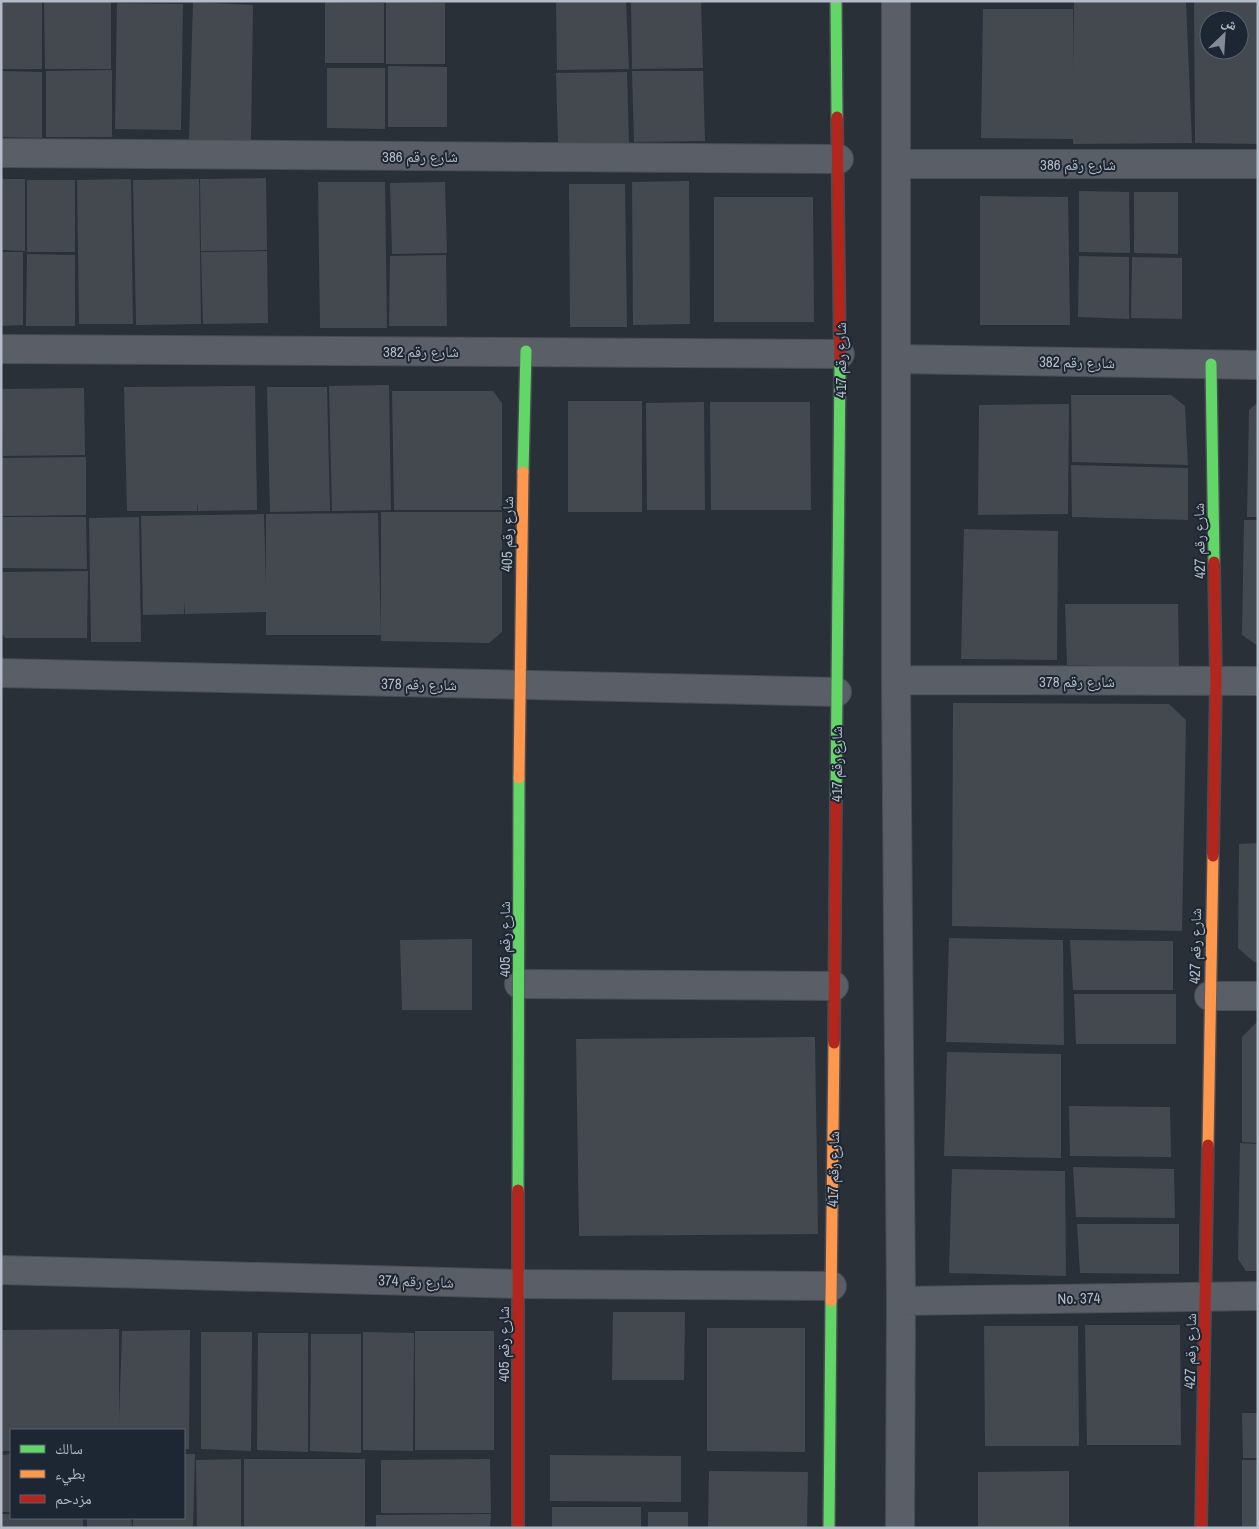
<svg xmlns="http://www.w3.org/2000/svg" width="1259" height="1529" font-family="'Archivo Narrow','Noto Naskh Arabic',sans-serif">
  <rect width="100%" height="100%" fill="#2a3038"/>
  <!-- building -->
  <path fill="#444950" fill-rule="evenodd" d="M 1,1 L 42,1 L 42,69 L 1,69 Z
    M 44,1 L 111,1 L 111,69 L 45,69 Z
    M 556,1 L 626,1 L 629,69 L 557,70 Z
    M 631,1 L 701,1 L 703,68 L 632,69 Z
    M 1074,1 L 1186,1 L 1192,143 L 1073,144 L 1073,139 L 981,138 L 983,9 L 1073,9 L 1073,71 Z
    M 1194,1 L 1258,1 L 1258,144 L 1195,143 ZM 1209,20 L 1239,20 L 1239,50 L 1209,50 Z
    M 193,2 L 253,5 L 251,140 L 189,140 Z
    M 325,2 L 384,3 L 384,63 L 325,63 Z
    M 386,2 L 445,3 L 445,64 L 386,64 Z
    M 117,3 L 183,4 L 181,130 L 115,129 Z
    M 388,66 L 447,67 L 447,127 L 388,127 Z
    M 327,68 L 385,68 L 385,129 L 327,128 Z
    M 112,70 L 112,137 L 46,137 L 46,71 Z
    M 1,71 L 42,72 L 42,138 L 1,137 Z
    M 632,71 L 703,71 L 705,141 L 634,142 Z
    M 627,72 L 629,143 L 558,143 L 556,73 Z
    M 266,178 L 267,250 L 201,251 L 200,179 Z
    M 1,179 L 25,179 L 25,251 L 1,250 Z
    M 131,179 L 133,324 L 79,324 L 77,180 Z
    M 199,179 L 201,324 L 136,325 L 133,180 Z
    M 27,180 L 75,180 L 75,252 L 27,252 Z
    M 689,181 L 690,324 L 633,325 L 632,182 Z
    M 318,182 L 385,182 L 387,328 L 320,328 Z
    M 445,182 L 447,253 L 392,254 L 390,183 Z
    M 569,184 L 625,184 L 627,327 L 570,327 Z
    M 1079,191 L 1129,192 L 1130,253 L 1079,252 Z
    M 1134,192 L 1178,192 L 1178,254 L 1134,253 Z
    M 980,196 L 1068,197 L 1070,325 L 980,325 Z
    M 714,197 L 813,197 L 814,322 L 714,322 Z
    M 267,251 L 268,323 L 203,324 L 201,252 Z
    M 1,252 L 23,252 L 23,325 L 1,326 Z
    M 27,254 L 75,255 L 75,326 L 26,326 Z
    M 446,255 L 447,326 L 389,326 L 390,256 Z
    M 1079,256 L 1129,257 L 1129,319 L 1078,317 Z
    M 1132,257 L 1182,258 L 1182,319 L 1131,318 Z
    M 389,385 L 391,510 L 332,511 L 329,386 Z
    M 255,386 L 257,510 L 198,511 L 198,502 L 197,511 L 127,511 L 124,387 Z
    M 267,387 L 327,387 L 330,511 L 270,512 Z
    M 84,388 L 85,455 L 3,456 L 1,389 Z
    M 392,391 L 493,391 L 502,403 L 502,510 L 394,510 Z
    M 1071,395 L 1171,395 L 1185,406 L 1188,465 L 1072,462 Z
    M 568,401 L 642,401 L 642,512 L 568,512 Z
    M 704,402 L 705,510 L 647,510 L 646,403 Z
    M 710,402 L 810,402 L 811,510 L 711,510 Z
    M 1258,402 L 1258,517 L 1247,517 L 1249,410 Z
    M 1069,404 L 1068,514 L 978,515 L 979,405 Z
    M 86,457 L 86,515 L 1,516 L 1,458 Z
    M 1071,465 L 1188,468 L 1188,520 L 1072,517 Z
    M 381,512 L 502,512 L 502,632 L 489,643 L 381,641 Z
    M 378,513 L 381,635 L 266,635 L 266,612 L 185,614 L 184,600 L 184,614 L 143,615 L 141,516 L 264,514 L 266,586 L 266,514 Z
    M 1,517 L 86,517 L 87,569 L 1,568 Z
    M 139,517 L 141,642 L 91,642 L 89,518 Z
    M 1244,520 L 1258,520 L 1258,646 L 1242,635 Z
    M 964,529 L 1058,531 L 1057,660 L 961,659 Z
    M 88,571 L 87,638 L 5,638 L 1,632 L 1,572 Z
    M 1065,604 L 1178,604 L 1179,668 L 1067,665 Z
    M 953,703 L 1169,704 L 1186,720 L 1182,931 L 952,926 Z
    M 1258,843 L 1258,962 L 1254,962 L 1238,948 L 1239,844 Z
    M 949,938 L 1063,940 L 1064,1045 L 946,1042 Z
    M 472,939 L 472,1010 L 402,1010 L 400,940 Z
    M 1070,940 L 1173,941 L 1173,990 L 1073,990 Z
    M 1074,994 L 1176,994 L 1176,1044 L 1076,1044 Z
    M 1258,1021 L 1258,1143 L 1242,1142 L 1242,1037 Z
    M 815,1037 L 818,1234 L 579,1236 L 576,1039 Z
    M 947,1052 L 1061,1054 L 1061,1158 L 944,1156 Z
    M 1069,1106 L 1170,1107 L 1171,1157 L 1070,1156 Z
    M 1240,1143 L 1258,1144 L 1258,1271 L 1246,1271 L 1238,1259 Z
    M 1073,1167 L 1174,1169 L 1175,1218 L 1076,1217 Z
    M 952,1169 L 1065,1171 L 1066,1276 L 949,1273 Z
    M 1077,1224 L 1179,1224 L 1179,1274 L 1080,1273 Z
    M 613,1312 L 685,1312 L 684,1380 L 612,1380 Z
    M 1085,1325 L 1180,1325 L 1181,1445 L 1087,1445 Z
    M 984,1326 L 1078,1326 L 1079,1446 L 985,1446 Z
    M 707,1328 L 805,1328 L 805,1452 L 707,1451 Z
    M 119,1329 L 119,1421 L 122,1331 L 190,1330 L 189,1449 L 184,1449 L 184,1430 L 11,1430 L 11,1451 L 1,1451 L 1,1330 Z
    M 415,1331 L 494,1331 L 494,1450 L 415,1450 Z
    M 201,1332 L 252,1332 L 251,1451 L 201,1449 Z
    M 363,1332 L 414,1333 L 413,1451 L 363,1450 Z
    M 258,1333 L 308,1333 L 308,1452 L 257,1450 Z
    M 311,1334 L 361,1334 L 361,1453 L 310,1451 Z
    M 1242,1413 L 1258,1413 L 1258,1458 L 1243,1458 Z
    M 11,1454 L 11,1512 L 1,1512 L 1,1455 Z
    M 184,1454 L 195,1454 L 193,1528 L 133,1528 L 133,1518 L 184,1518 Z
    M 550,1455 L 681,1456 L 681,1502 L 550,1501 Z
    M 241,1459 L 241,1528 L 197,1528 L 196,1460 Z
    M 244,1459 L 365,1459 L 365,1528 L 244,1528 Z
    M 490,1459 L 491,1513 L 381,1513 L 381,1460 Z
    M 1242,1460 L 1258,1460 L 1258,1528 L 1242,1528 Z
    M 709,1471 L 808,1472 L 807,1528 L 708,1528 Z
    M 1069,1471 L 1069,1528 L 978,1528 L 978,1472 Z
    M 552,1507 L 641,1507 L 641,1528 L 552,1528 Z
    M 648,1512 L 688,1512 L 688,1528 L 648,1528 Z
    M 1,1514 L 11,1514 L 11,1518 L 83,1518 L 83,1528 L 1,1528 Z
    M 491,1514 L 490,1528 L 376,1528 L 376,1515 Z
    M 87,1518 L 131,1518 L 132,1528 L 87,1528 Z"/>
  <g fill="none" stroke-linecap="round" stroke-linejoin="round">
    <!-- street casing -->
    <g stroke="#484c53" stroke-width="30">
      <path id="street" d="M 896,1 L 896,680 L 901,1301 L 900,1528
        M 1,153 L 839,159
        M 897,164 L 1258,164
        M 1,349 L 840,354
        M 897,359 L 1258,365
        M 1,673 L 837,692
        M 896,680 L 1258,681
        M 519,984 L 834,986
        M 1209,996 L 1258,996
        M 1,1270 L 518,1284 L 832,1286
        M 901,1301 L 1258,1296"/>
    </g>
    <!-- fast casing -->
    <g stroke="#484c53" stroke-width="14">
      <path id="fast" d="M 836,1 L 837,117
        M 1211,364 L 1214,562
        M 523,472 L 526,351
        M 836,798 L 840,361
        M 518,1190 L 519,778
        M 829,1528 L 831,1301"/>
    </g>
    <!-- slow casing -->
    <g stroke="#484c53" stroke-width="14">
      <path id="slow" d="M 519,778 L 523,472
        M 1208,1145 L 1213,856
        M 831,1301 L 834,1043"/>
    </g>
    <!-- jam casing -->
    <g stroke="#484c53" stroke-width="14">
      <path id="jam" d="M 837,117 L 840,361
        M 1213,856 L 1216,681 L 1214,562
        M 834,1043 L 836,798
        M 518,1528 L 518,1190
        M 1201,1528 L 1208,1145"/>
    </g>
    <!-- street -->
    <use href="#street" stroke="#5a5e66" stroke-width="28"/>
    <!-- fast -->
    <use href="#fast" stroke="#63d668" stroke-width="11"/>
    <!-- slow -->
    <use href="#slow" stroke="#ff974d" stroke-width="11"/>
    <!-- jam -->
    <use href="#jam" stroke="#b3261e" stroke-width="11"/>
  </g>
  <g text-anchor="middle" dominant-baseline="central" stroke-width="4" stroke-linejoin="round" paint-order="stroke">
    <!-- street labels -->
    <g font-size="15" fill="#b4bcc9" stroke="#1d2633">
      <text x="420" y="156">شارع رقم 386</text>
      <text x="1078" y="164">شارع رقم 386</text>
      <text x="421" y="351">شارع رقم 382</text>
      <text transform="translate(840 360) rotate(-90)">شارع رقم 417</text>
      <text transform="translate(1077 362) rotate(1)">شارع رقم 382</text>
      <text transform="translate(507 534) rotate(-89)">شارع رقم 405</text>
      <text transform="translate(1199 541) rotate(-91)">شارع رقم 427</text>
      <text x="1077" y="681">شارع رقم 378</text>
      <text transform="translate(419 684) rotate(1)">شارع رقم 378</text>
      <text transform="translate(836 764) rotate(-90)">شارع رقم 417</text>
      <text transform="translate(504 939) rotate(-90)">شارع رقم 405</text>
      <text transform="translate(1195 946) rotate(-89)">شارع رقم 427</text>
      <text transform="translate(833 1169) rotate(-89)">شارع رقم 417</text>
      <text transform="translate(416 1281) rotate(2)">شارع رقم 374</text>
      <text transform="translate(1079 1298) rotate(-1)">No. 374</text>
      <text transform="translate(503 1344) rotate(-90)">شارع رقم 405</text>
      <text transform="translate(1190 1351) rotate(-89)">شارع رقم 427</text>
    </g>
  </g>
  <!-- border -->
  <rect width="1259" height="1529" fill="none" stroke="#b4bcc9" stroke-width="5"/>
  <!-- legend -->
  <rect x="10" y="1429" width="175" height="90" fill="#1d2633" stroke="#59626f"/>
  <rect x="20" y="1445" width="25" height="8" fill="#63d668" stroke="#59626f"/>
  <text x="55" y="1454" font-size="15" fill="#b4bcc9">سالك</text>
  <rect x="20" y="1470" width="25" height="8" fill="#ff974d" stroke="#59626f"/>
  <text x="55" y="1479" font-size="15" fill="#b4bcc9">بطيء</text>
  <rect x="20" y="1495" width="25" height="8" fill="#b3261e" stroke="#59626f"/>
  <text x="55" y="1504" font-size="15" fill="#b4bcc9">مزدحم</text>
  <!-- north arrow -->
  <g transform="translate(1224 35) rotate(25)"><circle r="24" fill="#1d2633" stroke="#59626f"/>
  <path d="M0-4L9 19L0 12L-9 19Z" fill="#848b96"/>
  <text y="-8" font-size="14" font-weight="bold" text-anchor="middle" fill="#b4bcc9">ش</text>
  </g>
</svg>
